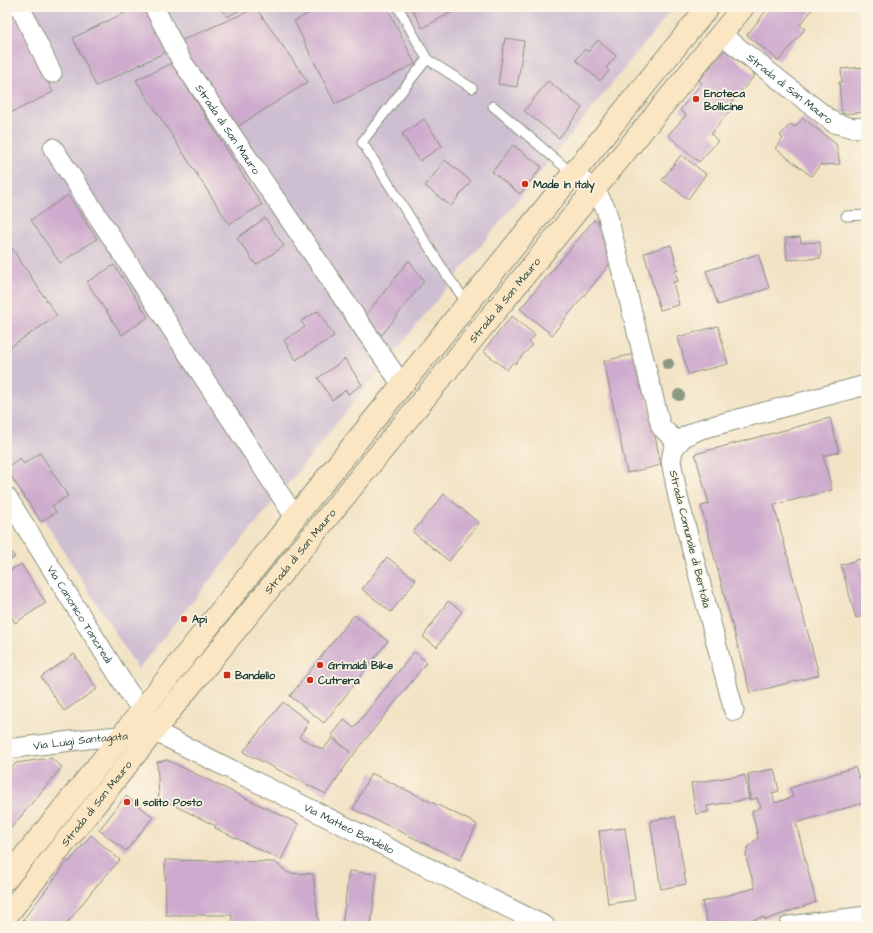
<svg xmlns="http://www.w3.org/2000/svg" width="873" height="933" font-family="'Architects Daughter',sans-serif">
  <rect width="100%" height="100%" fill="#fcf5e5"/>
  <filter id="ink" filterUnits="userSpaceOnUse"><feTurbulence type="fractalNoise" baseFrequency=".025" numOctaves="2"/><feDisplacementMap in="SourceGraphic" scale="8" xChannelSelector="R" yChannelSelector="G"/><feConvolveMatrix kernelMatrix="1 2 1 2 8 2 1 2 1" color-interpolation-filters="sRGB"/></filter>
  <filter id="wash" filterUnits="userSpaceOnUse"><feTurbulence type="fractalNoise" baseFrequency=".012" numOctaves="4" result="noise"/><feDisplacementMap in="SourceGraphic" scale="16" xChannelSelector="R" yChannelSelector="G"/><feGaussianBlur stdDeviation="0.9" result="paint"/><feColorMatrix in="noise" values="0 0 0 0 0 0 0 0 0 0 0 0 0 0 0 0 0 1.4 0 .05"/><feComposite in="paint" operator="in"/></filter>
  <g filter="url(#wash)">
    <rect width="100%" height="100%" fill="#f2e3c5"/>
    <!-- industrial -->
    <path fill="#cebed1" d="M 7,7 L 674,7 L 138,669 L 7,461 Z"/>
    <g id="blocks">
      <!-- building -->
      <path fill="#ceabce" d="M 7,7 L 12,7 L 53,92 L 7,115 Z
        M 136,7 L 147,7 L 168,51 L 96,86 L 73,38 Z
        M 221,7 L 246,7 L 227,17 Z
        M 322,7 L 387,7 L 415,64 L 335,104 L 294,21 Z
        M 411,7 L 461,7 L 422,28 Z
        M 769,7 L 814,7 L 800,25 L 805,29 L 779,61 L 747,35 Z
        M 256,8 L 308,82 L 235,128 L 178,42 Z
        M 505,38 L 524,41 L 517,87 L 498,84 Z
        M 598,40 L 616,56 L 606,68 L 609,71 L 600,81 L 576,60 L 585,49 L 588,52 Z
        M 725,50 L 755,75 L 729,106 L 732,108 L 711,134 L 718,141 L 699,162 L 668,135 L 686,115 L 680,110 L 702,83 L 699,80 Z
        M 172,63 L 262,205 L 229,224 L 136,80 Z
        M 866,67 L 866,112 L 842,114 L 839,82 L 842,82 L 841,69 Z
        M 548,81 L 582,108 L 559,138 L 524,111 Z
        M 803,118 L 836,144 L 840,164 L 823,165 L 821,164 L 811,176 L 775,148 L 783,138 L 780,136 L 790,124 L 795,127 Z
        M 424,119 L 442,146 L 420,161 L 402,134 Z
        M 513,145 L 542,167 L 520,194 L 492,172 Z
        M 681,155 L 706,174 L 688,199 L 662,180 Z
        M 445,160 L 471,181 L 451,206 L 425,186 Z
        M 68,195 L 97,239 L 60,263 L 31,220 Z
        M 265,218 L 284,246 L 256,265 L 237,238 Z
        M 594,220 L 605,230 L 613,260 L 552,335 L 520,309 Z
        M 800,237 L 801,243 L 820,242 L 821,258 L 787,260 L 785,238 Z
        M 7,241 L 57,316 L 7,349 Z
        M 671,245 L 678,270 L 675,271 L 678,281 L 673,282 L 679,305 L 660,310 L 644,253 Z
        M 758,254 L 769,288 L 718,305 L 706,271 Z
        M 409,260 L 424,281 L 382,335 L 362,320 Z
        M 114,265 L 148,317 L 122,335 L 87,282 Z
        M 318,311 L 334,336 L 296,360 L 284,340 L 305,327 L 301,321 Z
        M 512,316 L 535,335 L 529,342 L 532,345 L 515,364 L 513,362 L 507,370 L 483,351 Z
        M 718,326 L 728,364 L 688,374 L 678,337 Z
        M 638,353 L 661,465 L 627,473 L 604,361 Z
        M 345,359 L 362,385 L 348,394 L 346,390 L 332,400 L 318,378 Z
        M 830,418 L 839,452 L 823,456 L 832,490 L 774,505 L 819,675 L 750,693 L 701,506 L 709,504 L 695,454 Z
        M 40,453 L 68,496 L 52,506 L 56,512 L 41,522 L 7,470 L 7,467 L 20,458 L 24,464 Z
        M 444,494 L 479,523 L 449,561 L 413,532 Z
        M 7,546 L 15,557 L 7,562 Z
        M 387,557 L 416,580 L 391,612 L 362,589 Z
        M 860,559 L 866,580 L 866,615 L 856,618 L 841,565 Z
        M 21,564 L 46,603 L 15,623 L 7,609 L 7,572 Z
        M 448,601 L 462,611 L 437,647 L 423,637 Z
        M 354,615 L 388,641 L 324,723 L 290,696 Z
        M 414,652 L 427,662 L 354,754 L 326,794 L 243,752 L 283,702 L 309,722 L 299,737 L 323,750 L 332,738 L 350,752 L 332,735 L 344,720 L 354,728 Z
        M 74,654 L 97,689 L 64,711 L 41,677 Z
        M 51,758 L 62,767 L 7,833 L 7,774 L 16,763 Z
        M 167,760 L 299,824 L 281,860 L 215,828 L 216,826 L 159,798 L 157,762 Z
        M 855,767 L 859,778 L 866,776 L 866,802 L 796,823 L 816,902 L 765,920 L 764,917 L 730,926 L 708,926 L 702,902 L 755,888 L 747,861 L 746,854 L 748,847 L 758,838 L 752,811 L 761,807 L 757,798 L 750,800 L 748,774 L 774,769 L 779,791 L 772,793 L 775,803 L 793,797 L 790,788 Z
        M 371,773 L 477,824 L 460,860 L 353,809 Z
        M 745,775 L 749,799 L 707,806 L 708,812 L 696,814 L 691,783 Z
        M 126,796 L 153,817 L 126,851 L 99,830 Z
        M 675,816 L 686,884 L 661,889 L 650,821 Z
        M 625,828 L 635,900 L 608,904 L 599,831 Z
        M 91,835 L 120,860 L 92,891 L 65,926 L 31,926 L 23,920 L 68,861 L 69,862 Z
        M 165,860 L 275,862 L 288,873 L 313,874 L 319,926 L 231,926 L 232,915 L 166,915 Z
        M 349,871 L 377,874 L 371,926 L 342,926 Z"/>
    </g>
  </g>
  <g filter="url(#ink)">
    <use href="#blocks" fill-opacity="0" stroke="#88907c" stroke-width="1"/>
    <g fill="none" stroke-linecap="round" stroke-linejoin="round">
      <!-- lane casing -->
      <g stroke="#88907c" stroke-width="11">
        <path id="lane" d="M 398,7 L 427,59
          M 493,106 L 573,174
          M 846,216 L 866,215
          M 468,304 L 448,277 L 362,142 L 427,59 L 472,88"/>
      </g>
      <!-- street casing -->
      <g stroke="#88907c" stroke-width="21">
        <g id="street">
          <path d="M 20,7 L 52,73"/>
          <path id="s1" d="M 154,7 L 181,60 L 402,385"/>
          <path id="s2" d="M 721,34 L 834,123 L 853,128 L 866,127"/>
          <path d="M 53,148 L 295,517"/>
          <path d="M 573,174 L 595,190 L 606,209 L 661,427 L 678,443"/>
          <path id="s3" d="M 7,497 L 128,691 L 142,710 L 149,723"/>
          <path d="M 734,711 L 678,497 L 671,461 L 673,450 L 678,443 L 684,437 L 701,429 L 866,385"/>
          <path id="s4" d="M 154,731 L 545,926"/>
          <path id="s5" d="M 7,749 L 87,739 L 131,735"/>
          <path d="M 789,926 L 866,916"/>
        </g>
      </g>
      <!-- secondary casing -->
      <g stroke="#88907c" stroke-width="24">
        <g id="secondary">
          <path d="M 7,878 L 121,737 L 295,517 L 708,7"/>
          <path id="s6" d="M 7,915 L 177,702 L 743,7"/>
        </g>
      </g>
      <!-- lane -->
      <use href="#lane" stroke="#fff" stroke-width="9"/>
      <!-- street -->
      <use href="#street" stroke="#fff" stroke-width="19"/>
      <!-- secondary -->
      <use href="#secondary" stroke="#fbe6c4" stroke-width="22"/>
    </g>
    <!-- trees -->
    <g fill="#8a9981">
      <circle cx="668" cy="364" r="6"/>
      <circle cx="679" cy="395" r="6"/>
    </g>
  </g>
  <!-- markers -->
  <g fill="#c8321e" stroke="#fcf5e5" stroke-width="1.5">
    <circle cx="696" cy="99" r="4"/>
    <circle cx="525" cy="184" r="4"/>
    <circle cx="184" cy="619" r="4"/>
    <circle cx="320" cy="665" r="4"/>
    <rect x="223" y="671" width="8" height="8" rx="2"/>
    <circle cx="310" cy="680" r="4"/>
    <circle cx="127" cy="802" r="4"/>
  </g>
  <g text-anchor="middle" dominant-baseline="central" stroke-width="3.5" stroke-linejoin="round" paint-order="stroke">
    <!-- street labels -->
    <g font-size="11" fill="#1f3d34" stroke="#fcf5e5">
      <text stroke="none"><textPath href="#s2" startOffset="88">Strada di San Mauro</textPath></text>
      <text stroke="none"><textPath href="#s1" startOffset="143">Strada di San Mauro</textPath></text>
      <text stroke="none"><textPath href="#s6" startOffset="791">Strada di San Mauro</textPath></text>
      <text transform="translate(690 539) rotate(76)">Strada Comunale di Bertolla</text>
      <text stroke="none"><textPath href="#s6" startOffset="467">Strada di San Mauro</textPath></text>
      <text stroke="none"><textPath href="#s3" startOffset="138">Via Canonico Tancredi</textPath></text>
      <text stroke="none"><textPath href="#s5" startOffset="74">Via Luigi Santagata</textPath></text>
      <text stroke="none"><textPath href="#s6" startOffset="143">Strada di San Mauro</textPath></text>
      <text stroke="none"><textPath href="#s4" startOffset="218">Via Matteo Bandello</textPath></text>
    </g>
    <!-- poi labels -->
    <g font-size="11" font-weight="bold" fill="#1f3d34" stroke="#fcf5e5" text-anchor="start">
      <text x="704" y="93">Enoteca<tspan x="704" dy="13">Bollicine</tspan></text>
      <text x="533" y="184">Made in Italy</text>
      <text x="192" y="619">Api</text>
      <text x="328" y="665">Grimaldi Bike</text>
      <text x="235" y="675">Bandello</text>
      <text x="318" y="680">Cutrera</text>
      <text x="135" y="802">Il solito Posto</text>
    </g>
  </g>
  <!-- margin -->
  <rect width="873" height="933" fill="none" stroke="#fcf5e5" stroke-width="24"/>
</svg>
